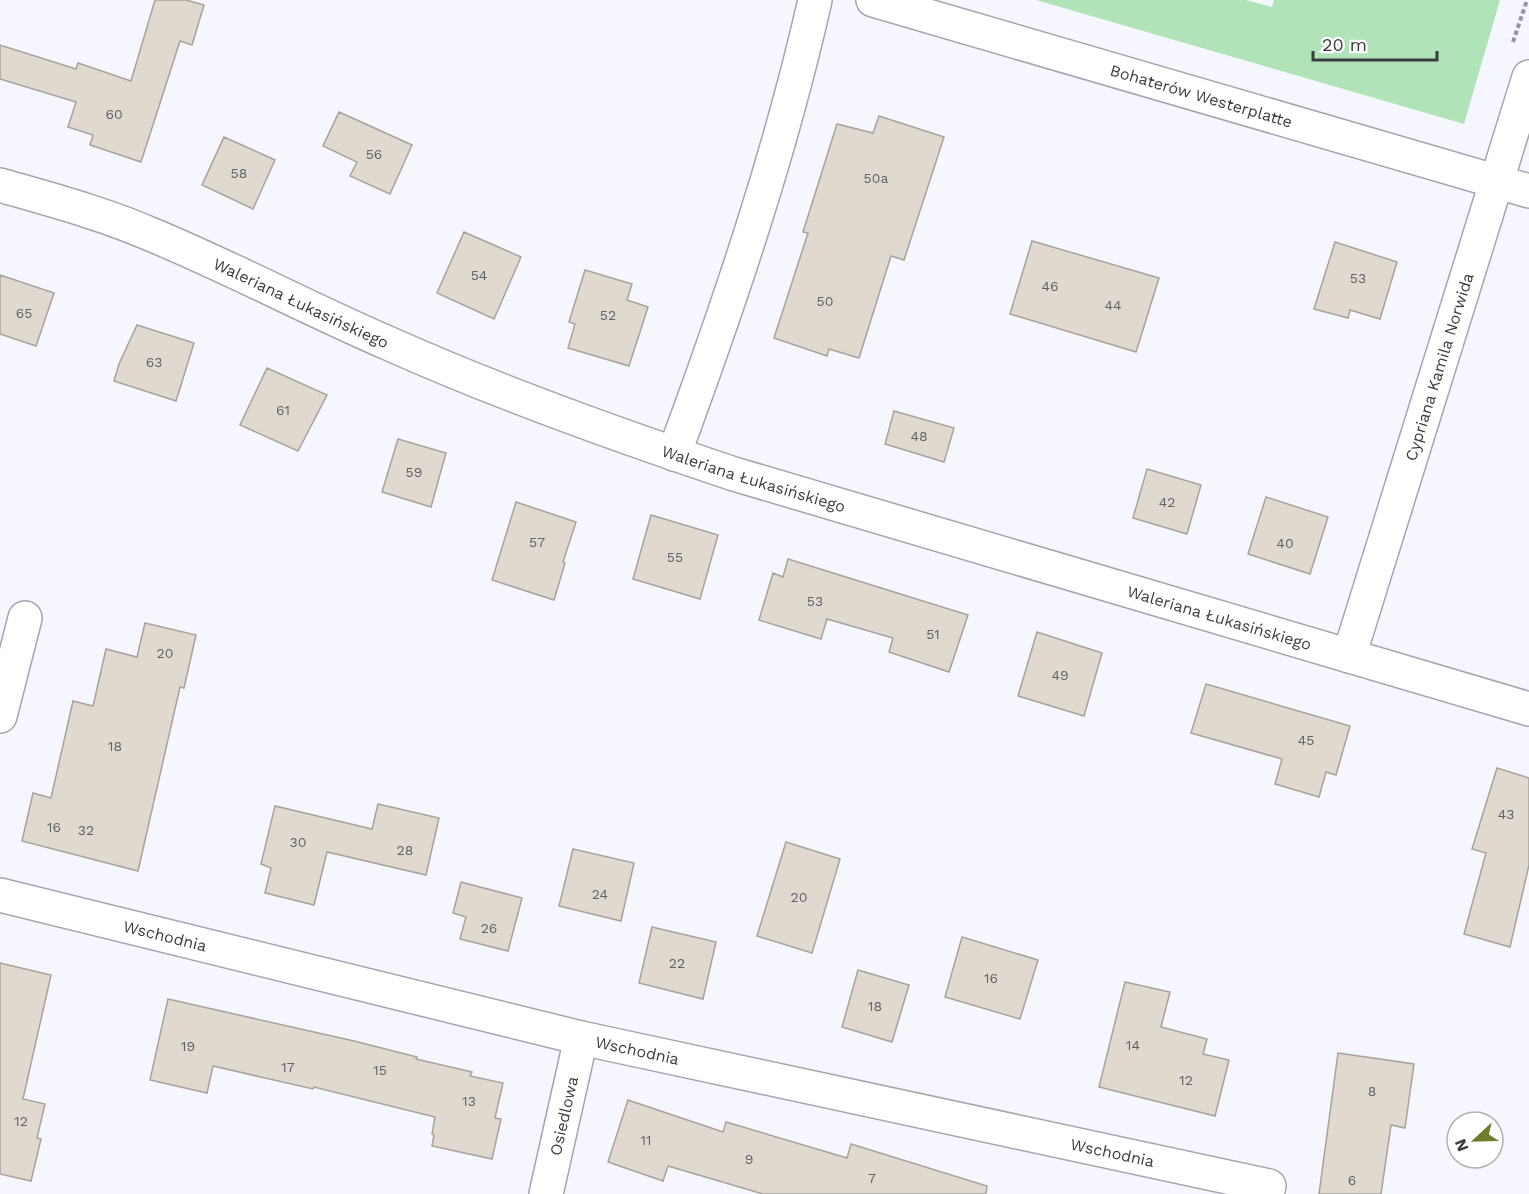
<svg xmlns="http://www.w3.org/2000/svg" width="1529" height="1194" font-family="'Work Sans',sans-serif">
  <rect width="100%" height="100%" fill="#f5f6fe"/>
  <!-- green -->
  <path fill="#b0e4b8" d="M 1036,0 L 1246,0 L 1272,7 L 1274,0 L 1500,0 L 1464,124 Z"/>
  <!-- building -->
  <path fill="#dfd9d0" stroke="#a8a29a" stroke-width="1.5" d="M 155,0 L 186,0 L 204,5 L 192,45 L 180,41 L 141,162 L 90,145 L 93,135 L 68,127 L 76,102 L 0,79 L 0,45 L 76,69 L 78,63 L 131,81 Z
    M 339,112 L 412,145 L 390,194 L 350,176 L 357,162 L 323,146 Z
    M 879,116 L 944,137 L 904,260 L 891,256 L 859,358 L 829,349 L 827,356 L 774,338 L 808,233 L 803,232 L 837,124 L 873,133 Z
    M 224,137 L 275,160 L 253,209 L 202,185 Z
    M 464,232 L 521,257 L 494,319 L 437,293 Z
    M 1032,241 L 1159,278 L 1136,352 L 1010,314 Z
    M 1335,242 L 1397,262 L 1380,319 L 1350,310 L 1348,318 L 1314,309 Z
    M 585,270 L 632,284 L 627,300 L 648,307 L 629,366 L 568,348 L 575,324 L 569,322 Z
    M 0,275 L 54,293 L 36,346 L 0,334 Z
    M 137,325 L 194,343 L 176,401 L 114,381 L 119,364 Z
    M 267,368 L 327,395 L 298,451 L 240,425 Z
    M 894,411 L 954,428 L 944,462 L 885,444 Z
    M 398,439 L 446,453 L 431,507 L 382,492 Z
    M 1147,469 L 1201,485 L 1187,534 L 1133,518 Z
    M 1266,497 L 1328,517 L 1310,574 L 1248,554 Z
    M 516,502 L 576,522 L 563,562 L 565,563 L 554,600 L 492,580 Z
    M 651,515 L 718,535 L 700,599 L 633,579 Z
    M 788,559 L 968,615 L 949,672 L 889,652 L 893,638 L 827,619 L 821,639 L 759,620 L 773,573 L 783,577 Z
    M 145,623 L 196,635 L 184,688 L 180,687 L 138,871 L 22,841 L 33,793 L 51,798 L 73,701 L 93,706 L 106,649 L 137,657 Z
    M 1037,632 L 1102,653 L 1084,716 L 1018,696 Z
    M 1206,684 L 1350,726 L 1336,775 L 1326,772 L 1319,797 L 1275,784 L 1282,759 L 1191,733 Z
    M 1497,768 L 1529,778 L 1529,865 L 1510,947 L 1464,934 L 1486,853 L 1472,849 Z
    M 378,804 L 439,818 L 426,875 L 327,852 L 314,905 L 265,893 L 271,868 L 261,864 L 275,806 L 372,829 Z
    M 786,842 L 840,859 L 812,953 L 757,936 Z
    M 573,849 L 634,863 L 621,921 L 559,906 Z
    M 461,882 L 522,898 L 508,951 L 460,939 L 466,917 L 453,913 Z
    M 652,927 L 716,942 L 703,999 L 639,983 Z
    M 962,937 L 1038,960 L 1020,1019 L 945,997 Z
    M 0,963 L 51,975 L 23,1099 L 45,1104 L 37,1138 L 41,1139 L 31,1181 L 0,1174 Z
    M 858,970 L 909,985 L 892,1042 L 842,1027 Z
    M 1125,982 L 1170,992 L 1161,1027 L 1207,1039 L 1203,1054 L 1229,1060 L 1215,1116 L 1099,1087 Z
    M 168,999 L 354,1041 L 417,1057 L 416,1059 L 472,1072 L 470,1076 L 503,1083 L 495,1118 L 501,1119 L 492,1159 L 432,1146 L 434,1135 L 432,1134 L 435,1117 L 314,1087 L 313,1089 L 213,1066 L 207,1093 L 150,1080 Z
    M 1338,1053 L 1414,1064 L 1405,1128 L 1391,1125 L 1381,1194 L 1319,1194 Z
    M 628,1100 L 723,1132 L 726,1122 L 847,1158 L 851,1144 L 987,1186 L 986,1194 L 763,1194 L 668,1166 L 663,1181 L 608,1162 Z"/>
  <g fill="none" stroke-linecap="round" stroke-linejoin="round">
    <!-- minor casing -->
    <g stroke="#a4a6af" stroke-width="36">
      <g id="minor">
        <path id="s1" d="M 873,0 L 1529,191"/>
        <path id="s2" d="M 0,185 C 52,200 105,214 155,236 C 234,269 311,310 390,344 C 502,394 617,435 734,474 L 1529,709"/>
        <path d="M 674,454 C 729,305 780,155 815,0"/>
        <path id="s3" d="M 1349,656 L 1529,77"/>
        <path d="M 0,716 L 25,618"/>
        <path id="s4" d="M 0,895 L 581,1038 L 1269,1186 L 1267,1194"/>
        <path id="s5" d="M 546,1194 L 581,1038"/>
      </g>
    </g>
    <!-- path -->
    <path stroke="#95969c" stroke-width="4" stroke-dasharray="4.5 3" stroke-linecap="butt" d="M 1513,42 L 1527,0"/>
    <!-- minor -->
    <use href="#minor" stroke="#fff" stroke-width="33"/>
  </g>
  <g text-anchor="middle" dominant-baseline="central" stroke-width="5" stroke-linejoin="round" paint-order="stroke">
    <!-- number labels -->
    <g font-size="14" fill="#646364">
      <text x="114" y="114">60</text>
      <text x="374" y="154">56</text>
      <text x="239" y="173">58</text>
      <text x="876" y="178">50a</text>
      <text x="479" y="275">54</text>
      <text x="1358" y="278">53</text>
      <text x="1050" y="286">46</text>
      <text x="825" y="301">50</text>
      <text x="1113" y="305">44</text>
      <text x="24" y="313">65</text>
      <text x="608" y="315">52</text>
      <text x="154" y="362">63</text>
      <text x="283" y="410">61</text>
      <text x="919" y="436">48</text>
      <text x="414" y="472">59</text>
      <text x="1167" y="502">42</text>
      <text x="537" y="542">57</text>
      <text x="1285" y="543">40</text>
      <text x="675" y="557">55</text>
      <text x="815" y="601">53</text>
      <text x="933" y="634">51</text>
      <text x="165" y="653">20</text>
      <text x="1060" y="675">49</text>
      <text x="1306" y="740">45</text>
      <text x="115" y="746">18</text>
      <text x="1506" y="814">43</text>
      <text x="54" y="827">16</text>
      <text x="86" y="830">32</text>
      <text x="298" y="842">30</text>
      <text x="405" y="850">28</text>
      <text x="600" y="894">24</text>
      <text x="799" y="897">20</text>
      <text x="489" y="928">26</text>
      <text x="677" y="963">22</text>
      <text x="991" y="978">16</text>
      <text x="875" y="1006">18</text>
      <text x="1133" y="1045">14</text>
      <text x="188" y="1046">19</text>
      <text x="288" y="1067">17</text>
      <text x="380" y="1070">15</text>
      <text x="1186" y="1080">12</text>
      <text x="1372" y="1091">8</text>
      <text x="469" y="1101">13</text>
      <text x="21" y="1121">12</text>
      <text x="646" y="1140">11</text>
      <text x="749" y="1159">9</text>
      <text x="872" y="1178">7</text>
      <text x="1352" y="1180">6</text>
    </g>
    <!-- street labels -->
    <g font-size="16" fill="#3b3c40" stroke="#fff">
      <text stroke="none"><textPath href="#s1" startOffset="342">Bohaterów Westerplatte</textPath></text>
      <text stroke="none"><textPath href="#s2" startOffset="324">Waleriana Łukasińskiego</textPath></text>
      <text stroke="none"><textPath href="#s3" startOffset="303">Cypriana Kamila Norwida</textPath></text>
      <text stroke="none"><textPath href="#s2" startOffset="810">Waleriana Łukasińskiego</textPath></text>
      <text stroke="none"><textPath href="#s2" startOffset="1296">Waleriana Łukasińskiego</textPath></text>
      <text stroke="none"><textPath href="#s4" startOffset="170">Wschodnia</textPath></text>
      <text stroke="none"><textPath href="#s4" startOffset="656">Wschodnia</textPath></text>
      <text stroke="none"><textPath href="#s5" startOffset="80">Osiedlowa</textPath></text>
      <text stroke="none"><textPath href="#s4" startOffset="1142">Wschodnia</textPath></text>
    </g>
  </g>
  <!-- north arrow -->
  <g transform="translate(1475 1140) rotate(248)"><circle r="28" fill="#ffffff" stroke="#b1b1b3" stroke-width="1.5"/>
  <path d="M0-4.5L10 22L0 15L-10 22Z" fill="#6d7d2c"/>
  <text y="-9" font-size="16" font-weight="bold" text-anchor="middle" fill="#3b3c40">N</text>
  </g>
  <!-- scale -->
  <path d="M1313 51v9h124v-9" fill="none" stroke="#3b3c40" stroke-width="3"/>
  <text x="1322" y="51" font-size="18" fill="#3b3c40" stroke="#ffffff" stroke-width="4.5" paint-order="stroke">20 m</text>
</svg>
